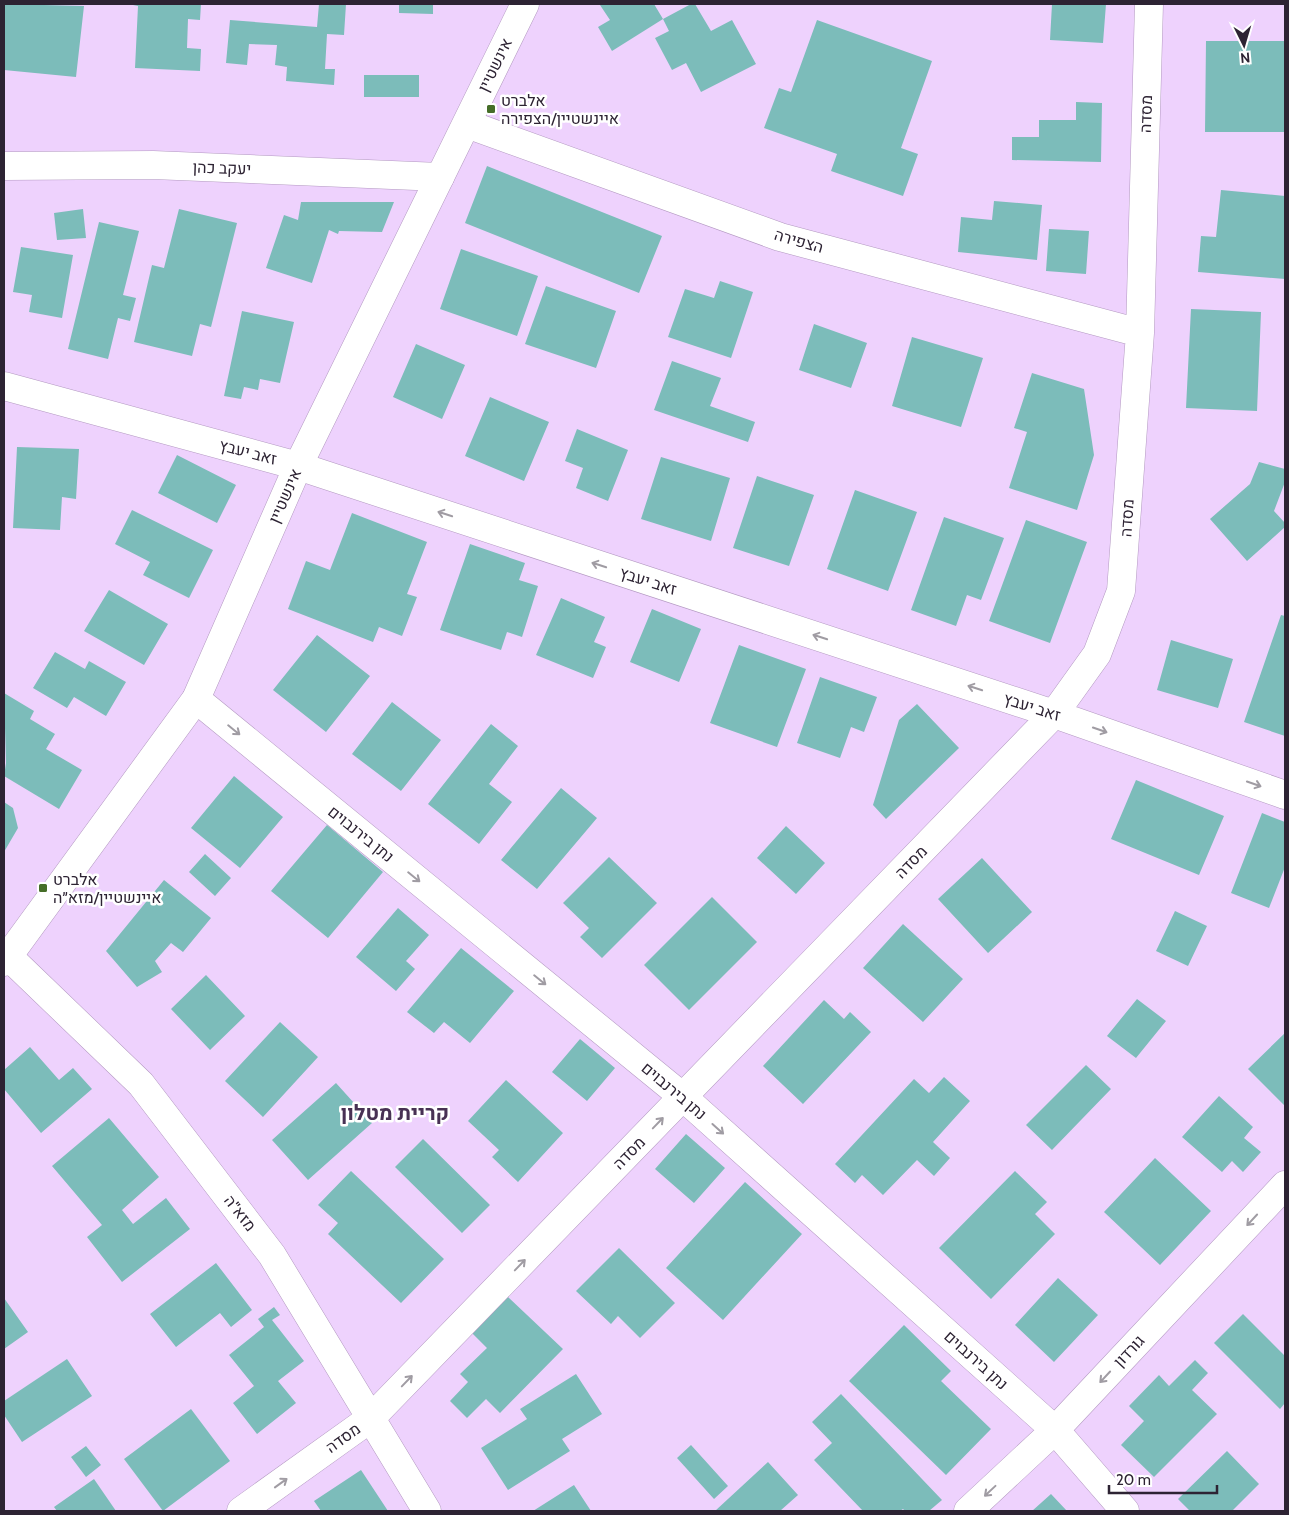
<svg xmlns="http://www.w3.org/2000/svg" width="1289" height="1515" font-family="Cabin,Heebo,sans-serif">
  <rect width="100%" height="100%" fill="#eed2fd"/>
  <!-- building -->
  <path fill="#7cbcba" d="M 4,4 L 84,6 L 76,77 L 4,70 Z
    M 128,4 L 201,4 L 200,20 L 188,19 L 187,48 L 201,49 L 200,71 L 135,68 L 138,6 Z
    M 319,4 L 346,4 L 344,35 L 327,34 L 325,69 L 335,69 L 334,85 L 286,81 L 287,67 L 275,65 L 277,45 L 249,44 L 247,65 L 226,63 L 230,20 L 317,27 Z
    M 399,4 L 433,4 L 433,14 L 399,13 Z
    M 654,4 L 663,19 L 612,51 L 598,27 L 610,20 L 600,5 Z
    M 691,4 L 695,4 L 711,31 L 732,20 L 756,64 L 701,92 L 686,63 L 672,70 L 655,38 L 669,31 L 663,19 Z
    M 1052,4 L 1106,4 L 1103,43 L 1050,40 Z
    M 817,20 L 932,61 L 901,148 L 918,154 L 903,196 L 831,171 L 837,154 L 764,128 L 779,88 L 791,92 Z
    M 1206,41 L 1285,41 L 1285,132 L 1205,132 Z
    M 364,75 L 419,75 L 419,97 L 364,97 Z
    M 1076,102 L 1102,103 L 1101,162 L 1012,160 L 1012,137 L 1039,137 L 1039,120 L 1076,120 Z
    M 487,166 L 662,236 L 639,293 L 465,223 Z
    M 1221,190 L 1285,196 L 1285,279 L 1198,272 L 1201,236 L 1216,237 Z
    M 994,201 L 1042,205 L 1037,260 L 958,252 L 961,217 L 992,220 Z
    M 301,202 L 394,202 L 382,232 L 339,231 L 338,234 L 329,230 L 312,283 L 266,268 L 284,215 L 298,220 Z
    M 83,209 L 86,238 L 57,240 L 54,213 Z
    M 179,209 L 237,223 L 211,327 L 200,324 L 192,356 L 134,342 L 152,265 L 164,268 Z
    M 99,222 L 139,231 L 123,295 L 136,298 L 130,321 L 118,318 L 108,359 L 68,349 Z
    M 1049,229 L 1089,231 L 1086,274 L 1046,271 Z
    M 21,247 L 73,255 L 62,318 L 29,312 L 32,295 L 13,292 Z
    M 461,249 L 538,276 L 517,336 L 440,309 Z
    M 720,281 L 753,292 L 731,358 L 668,337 L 685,289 L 714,298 Z
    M 546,286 L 616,311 L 596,368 L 525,344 Z
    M 1191,309 L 1261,312 L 1257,411 L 1186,408 Z
    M 242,311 L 294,322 L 280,383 L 260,379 L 258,390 L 244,387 L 241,399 L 224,396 Z
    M 814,324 L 867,343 L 851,388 L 799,370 Z
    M 912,337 L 983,358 L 961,427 L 892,406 Z
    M 416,344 L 465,365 L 442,419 L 393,397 Z
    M 672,361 L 721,378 L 710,406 L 755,422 L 748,442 L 654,410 Z
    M 1032,373 L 1084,389 L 1094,455 L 1077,510 L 1009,488 L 1027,432 L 1014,428 Z
    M 490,397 L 549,422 L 524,481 L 465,456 Z
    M 577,429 L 628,450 L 608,501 L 576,488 L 583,468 L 565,461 Z
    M 17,447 L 79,449 L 76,499 L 62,497 L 60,530 L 13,528 Z
    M 177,455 L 236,485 L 217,523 L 158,493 Z
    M 661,457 L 730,478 L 711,541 L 641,519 Z
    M 1259,462 L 1285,469 L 1285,482 L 1274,511 L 1285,523 L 1285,527 L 1247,561 L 1210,519 L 1250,484 Z
    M 757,476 L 814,495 L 789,566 L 733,548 Z
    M 855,490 L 917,512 L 888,591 L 827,569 Z
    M 132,510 L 213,550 L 189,598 L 143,575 L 150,562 L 115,544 Z
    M 352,513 L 427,542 L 407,594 L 417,597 L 402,636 L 379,627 L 373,642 L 288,609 L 306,561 L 330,570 Z
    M 944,517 L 1004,538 L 981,600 L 967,595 L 956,626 L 911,610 Z
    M 1026,520 L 1087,542 L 1050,643 L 989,621 Z
    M 470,544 L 525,563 L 519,580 L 538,586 L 522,637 L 507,632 L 501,650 L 440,630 Z
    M 109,590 L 168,624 L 144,665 L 84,631 Z
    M 561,598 L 605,617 L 594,642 L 606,647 L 593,678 L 536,655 Z
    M 652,609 L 701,629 L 679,682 L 630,662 Z
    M 1281,615 L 1285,616 L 1285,736 L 1244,722 Z
    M 317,635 L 370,676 L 326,732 L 273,690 Z
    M 1171,640 L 1233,659 L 1218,708 L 1157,690 Z
    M 739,645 L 806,669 L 777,747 L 710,723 Z
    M 55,652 L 85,669 L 89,661 L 126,682 L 106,716 L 74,697 L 67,708 L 33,688 Z
    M 820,677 L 877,697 L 864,732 L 851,727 L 840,758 L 797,743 Z
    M 4,693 L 34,711 L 30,719 L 55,734 L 46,749 L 82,770 L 59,809 L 4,776 L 6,763 Z
    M 392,702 L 441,740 L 401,791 L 352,754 Z
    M 917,704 L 959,748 L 886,819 L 873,805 L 899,720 Z
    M 491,724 L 518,746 L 489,784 L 512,802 L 479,844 L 428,804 Z
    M 234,776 L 283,817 L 240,868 L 191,828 Z
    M 1136,780 L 1224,816 L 1199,875 L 1111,839 Z
    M 561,788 L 597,818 L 537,889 L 501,860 Z
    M 4,802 L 13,808 L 18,828 L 4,852 Z
    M 1262,813 L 1285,822 L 1285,867 L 1269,908 L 1231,893 Z
    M 327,825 L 383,872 L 328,938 L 271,891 Z
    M 786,826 L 825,863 L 796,894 L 757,858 Z
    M 205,854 L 231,878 L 215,896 L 189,872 Z
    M 609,857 L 657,903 L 602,958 L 580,937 L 589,928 L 563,903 Z
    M 982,858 L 1032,912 L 988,953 L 938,899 Z
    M 164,880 L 211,918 L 183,952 L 171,943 L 155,961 L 162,972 L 137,987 L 106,951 Z
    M 712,897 L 757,942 L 689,1010 L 644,965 Z
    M 398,908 L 429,935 L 406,961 L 415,969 L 396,991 L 356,957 Z
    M 1175,911 L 1207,926 L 1188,966 L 1156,951 Z
    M 903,924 L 963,979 L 923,1022 L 863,968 Z
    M 461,948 L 514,991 L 470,1043 L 444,1022 L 434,1033 L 407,1012 Z
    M 206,975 L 245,1016 L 210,1050 L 171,1009 Z
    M 1137,999 L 1166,1021 L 1136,1058 L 1107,1036 Z
    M 824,1000 L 844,1019 L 850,1012 L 871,1032 L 803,1104 L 763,1066 Z
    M 280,1022 L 318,1057 L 263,1117 L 225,1081 Z
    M 1285,1033 L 1285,1106 L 1248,1069 Z
    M 580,1039 L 615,1068 L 587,1101 L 552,1072 Z
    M 30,1047 L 59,1080 L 73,1068 L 92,1089 L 41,1133 L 4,1089 L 4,1070 Z
    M 1086,1065 L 1111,1089 L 1052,1150 L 1026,1125 Z
    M 944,1077 L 970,1101 L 933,1142 L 950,1158 L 934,1176 L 917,1160 L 883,1195 L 862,1175 L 855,1183 L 835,1164 L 914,1079 L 929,1093 Z
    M 506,1080 L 563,1133 L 518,1182 L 492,1157 L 499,1150 L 468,1121 Z
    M 336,1083 L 372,1123 L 308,1180 L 272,1140 Z
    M 1219,1096 L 1253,1127 L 1244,1138 L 1261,1152 L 1243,1172 L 1232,1161 L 1222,1172 L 1182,1137 Z
    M 109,1118 L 159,1177 L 122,1210 L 133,1224 L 166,1198 L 190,1229 L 122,1282 L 87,1237 L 102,1225 L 52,1166 Z
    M 686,1134 L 725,1168 L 694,1203 L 655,1169 Z
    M 423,1139 L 490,1205 L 462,1233 L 395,1167 Z
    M 1155,1158 L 1211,1211 L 1160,1265 L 1104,1212 Z
    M 351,1171 L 444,1259 L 401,1303 L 328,1234 L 338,1223 L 318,1205 Z
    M 1015,1171 L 1047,1202 L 1035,1214 L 1055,1234 L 991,1299 L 939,1248 Z
    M 745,1182 L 802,1234 L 723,1320 L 666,1268 Z
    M 619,1248 L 675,1303 L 640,1338 L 618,1316 L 611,1324 L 576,1291 Z
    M 216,1263 L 252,1310 L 231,1327 L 220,1313 L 176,1347 L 150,1314 Z
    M 1058,1278 L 1098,1315 L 1054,1362 L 1015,1325 Z
    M 508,1297 L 563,1349 L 500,1413 L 486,1399 L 467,1418 L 450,1401 L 468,1382 L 460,1374 L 487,1348 L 472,1333 Z
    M 4,1298 L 28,1332 L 4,1349 Z
    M 274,1307 L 280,1315 L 272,1320 L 304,1361 L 278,1381 L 296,1403 L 257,1434 L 233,1403 L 254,1386 L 229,1355 L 264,1327 L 258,1319 Z
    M 1243,1314 L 1284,1355 L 1285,1353 L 1285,1403 L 1280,1409 L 1214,1343 Z
    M 904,1325 L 951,1371 L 941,1381 L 991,1429 L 946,1475 L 849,1381 Z
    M 67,1359 L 92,1396 L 22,1442 L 4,1415 L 4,1401 Z
    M 1195,1360 L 1208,1373 L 1192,1390 L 1217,1414 L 1154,1477 L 1121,1445 L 1144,1421 L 1129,1406 L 1159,1375 L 1169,1386 Z
    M 576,1374 L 602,1414 L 562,1439 L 570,1451 L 508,1490 L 481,1448 L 527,1419 L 520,1409 Z
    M 841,1394 L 942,1500 L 929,1511 L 905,1511 L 903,1509 L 900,1511 L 863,1511 L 814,1460 L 832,1443 L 812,1422 Z
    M 191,1409 L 230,1461 L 163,1511 L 124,1459 Z
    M 691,1445 L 728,1486 L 714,1499 L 677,1458 Z
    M 86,1446 L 101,1465 L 86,1477 L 71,1457 Z
    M 1227,1451 L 1259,1484 L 1232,1511 L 1190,1511 L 1178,1499 Z
    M 768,1462 L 798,1495 L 780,1511 L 715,1511 Z
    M 361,1470 L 388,1511 L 321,1511 L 314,1501 Z
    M 94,1479 L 116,1511 L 57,1511 L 54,1507 Z
    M 574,1485 L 591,1511 L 533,1511 Z
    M 1051,1494 L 1067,1511 L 1032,1511 Z"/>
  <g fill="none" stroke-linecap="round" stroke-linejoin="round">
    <!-- minor casing -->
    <g stroke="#b399c1" stroke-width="29">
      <path id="minor" d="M 467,124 L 780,237 L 1140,333
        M 4,166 L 153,165 L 440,177
        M 4,386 L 298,466 L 1054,714 L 1285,795
        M 196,699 L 683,1097 L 1055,1430 L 1125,1511
        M 9,957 L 141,1084 L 272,1255 L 427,1511
        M 241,1511 L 371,1418 L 1054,714 L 1097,654 L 1121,591 L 1140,333 L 1149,4
        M 968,1511 L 1055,1430 L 1285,1185"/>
    </g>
    <!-- tertiary casing -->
    <g stroke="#b399c1" stroke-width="29">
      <path id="tertiary" d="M 4,962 L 196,699 L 298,466 L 525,4"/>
    </g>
    <!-- minor -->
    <use href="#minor" stroke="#fff" stroke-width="28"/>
    <!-- tertiary -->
    <use href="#tertiary" stroke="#fff" stroke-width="28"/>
  </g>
  <!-- one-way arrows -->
  <defs><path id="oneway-shaft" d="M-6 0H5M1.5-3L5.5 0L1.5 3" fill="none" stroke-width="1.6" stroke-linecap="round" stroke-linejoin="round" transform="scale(1.25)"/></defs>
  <g stroke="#a09ca3">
    <use href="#oneway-shaft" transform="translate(445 514) rotate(-162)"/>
    <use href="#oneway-shaft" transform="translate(599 565) rotate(-162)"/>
    <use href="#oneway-shaft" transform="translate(820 637) rotate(-162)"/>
    <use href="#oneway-shaft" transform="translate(975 688) rotate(-162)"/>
    <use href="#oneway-shaft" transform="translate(234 730) rotate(39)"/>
    <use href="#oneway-shaft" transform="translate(1100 730) rotate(19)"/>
    <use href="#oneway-shaft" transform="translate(1254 784) rotate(19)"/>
    <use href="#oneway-shaft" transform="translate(414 877) rotate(39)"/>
    <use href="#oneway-shaft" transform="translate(540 980) rotate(39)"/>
    <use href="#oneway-shaft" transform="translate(658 1123) rotate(-46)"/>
    <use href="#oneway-shaft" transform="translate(718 1129) rotate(42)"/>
    <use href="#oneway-shaft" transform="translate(1252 1220) rotate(133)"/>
    <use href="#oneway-shaft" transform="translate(520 1265) rotate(-46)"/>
    <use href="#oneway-shaft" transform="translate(1105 1377) rotate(133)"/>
    <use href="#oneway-shaft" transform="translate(407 1381) rotate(-46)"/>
    <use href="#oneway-shaft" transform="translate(281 1483) rotate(-36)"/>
    <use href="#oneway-shaft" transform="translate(990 1491) rotate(137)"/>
  </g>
  <!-- markers -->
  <g fill="#456d28" stroke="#fff" stroke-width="2">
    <rect x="486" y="104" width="10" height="10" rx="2.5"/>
    <rect x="38" y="883" width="10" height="10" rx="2.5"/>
  </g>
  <g text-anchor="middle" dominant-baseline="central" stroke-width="5" stroke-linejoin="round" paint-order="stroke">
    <!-- street labels -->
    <g font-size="16" fill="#2d2333" stroke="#fff">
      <text transform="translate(495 65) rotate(-64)">אינשטיין</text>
      <text transform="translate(1146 114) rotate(-88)">מסדה</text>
      <text transform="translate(222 168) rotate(2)">יעקב כהן</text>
      <text transform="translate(799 241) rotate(16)">הצפירה</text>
      <text transform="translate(248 452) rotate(15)">זאב יעבץ</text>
      <text transform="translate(285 496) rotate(-66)">אינשטיין</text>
      <text transform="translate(1127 518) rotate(-86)">מסדה</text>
      <text transform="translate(648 581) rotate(18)">זאב יעבץ</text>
      <text transform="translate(1032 707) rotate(18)">זאב יעבץ</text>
      <text transform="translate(361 834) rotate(39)">נתן בירנבוים</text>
      <text transform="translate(911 862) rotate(-46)">מסדה</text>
      <text transform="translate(674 1091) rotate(40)">נתן בירנבוים</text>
      <text transform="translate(629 1153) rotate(-46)">מסדה</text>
      <text transform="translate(240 1213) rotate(52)">מזא"ה</text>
      <text transform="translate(1129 1351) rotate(-47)">גורדון</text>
      <text transform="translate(976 1360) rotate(42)">נתן בירנבוים</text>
      <text transform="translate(343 1438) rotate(-36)">מסדה</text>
    </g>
    <!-- poi labels -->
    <g font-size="16" fill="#2d2333" stroke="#fff" text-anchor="start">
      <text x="501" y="100">אלברט<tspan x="501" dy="18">איינשטיין/הצפירה</tspan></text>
      <text x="53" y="879">אלברט<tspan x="53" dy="18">איינשטיין/מזא״ה</tspan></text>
    </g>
    <!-- district labels -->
    <g font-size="21" font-weight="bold" fill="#483154" stroke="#fff">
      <text x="395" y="1112">קריית מטלון</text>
    </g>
  </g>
  <!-- border -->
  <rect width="1289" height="1515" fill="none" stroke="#2d2333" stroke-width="10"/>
  <!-- north arrow -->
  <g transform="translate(1244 45) rotate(175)" stroke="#ffffff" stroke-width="4" paint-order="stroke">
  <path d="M0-4L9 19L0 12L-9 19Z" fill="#2d2333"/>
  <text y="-8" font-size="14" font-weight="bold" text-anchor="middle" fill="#2d2333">N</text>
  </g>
  <!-- scale -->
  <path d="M1109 1485v8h108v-8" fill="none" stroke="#2d2333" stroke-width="2.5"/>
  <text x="1116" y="1485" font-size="15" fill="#2d2333" stroke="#ffffff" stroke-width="4" paint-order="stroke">20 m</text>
</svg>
